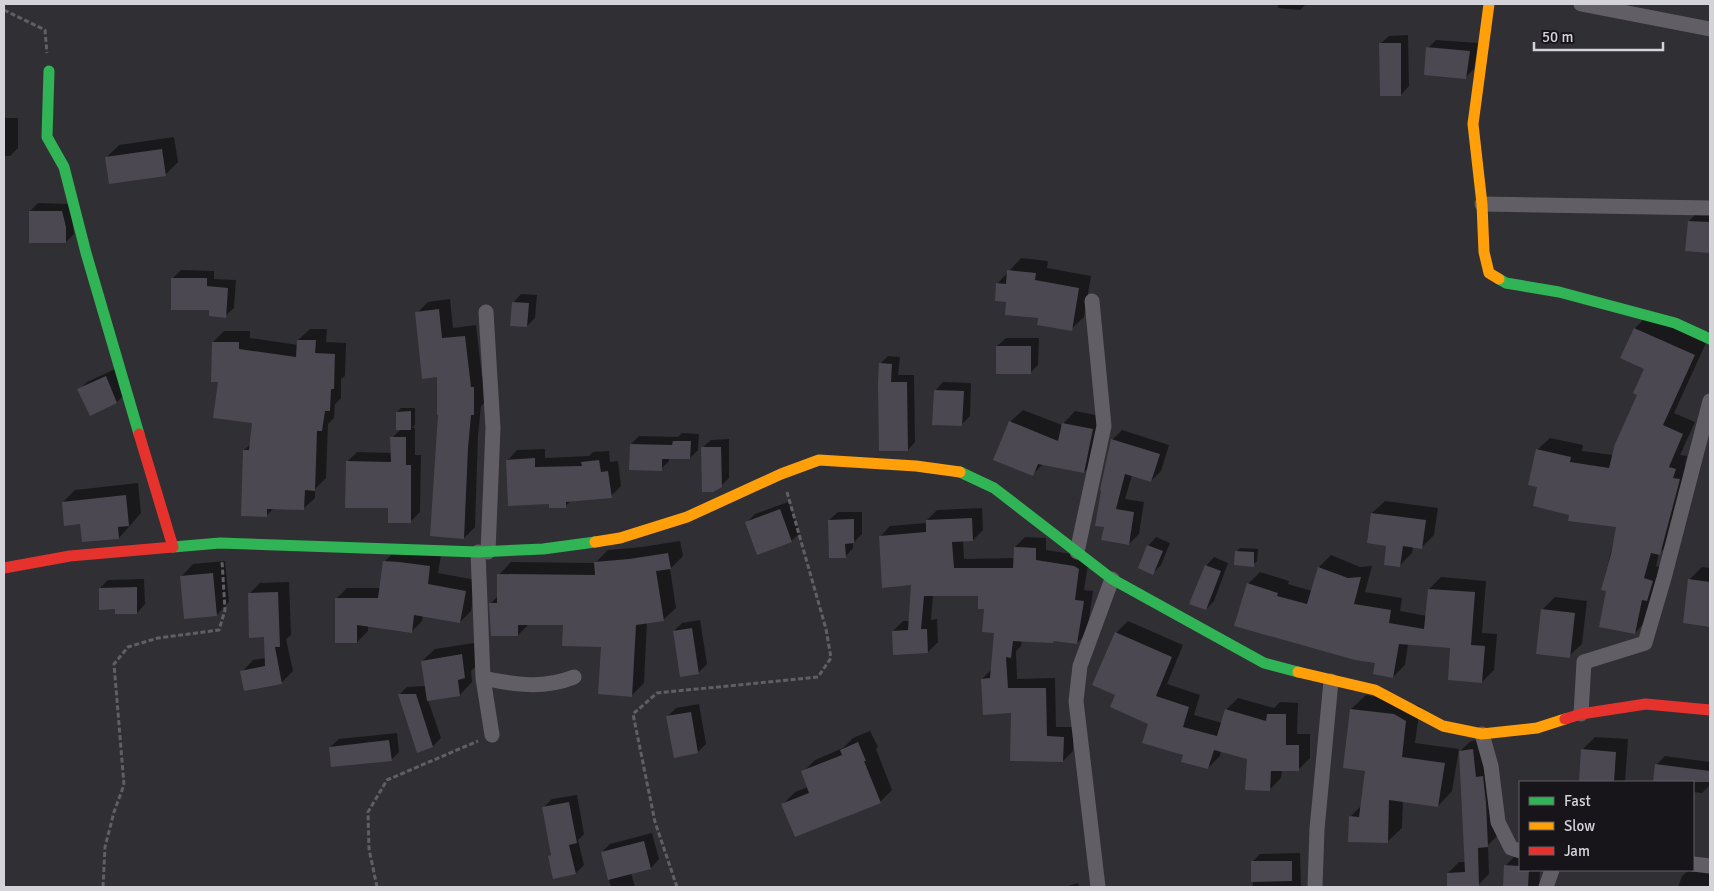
<svg xmlns="http://www.w3.org/2000/svg" width="1714" height="891" font-family="Signika,sans-serif">
  <rect width="100%" height="100%" fill="#302f34"/>
  <!-- shadow -->
  <path fill="#0007" d="M 1278,4 L 1306,4 L 1300,10 L 1278,8 Z
    M 1408,35 L 1409,86 L 1401,95 L 1380,44 L 1389,36 Z
    M 1436,40 L 1478,43 L 1474,69 L 1466,77 L 1428,48 Z
    M 4,118 L 18,118 L 18,148 L 10,156 L 4,156 Z
    M 174,137 L 178,162 L 165,175 L 107,157 L 119,145 Z
    M 38,203 L 70,204 L 74,234 L 66,242 L 30,211 Z
    M 1697,213 L 1710,214 L 1710,251 L 1687,250 L 1689,221 Z
    M 1021,258 L 1048,261 L 1047,268 L 1091,276 L 1084,317 L 1071,329 L 1039,317 L 1008,301 L 997,284 Z
    M 181,270 L 214,271 L 214,279 L 236,280 L 234,308 L 225,316 L 211,309 L 173,278 Z
    M 521,294 L 537,295 L 535,318 L 527,326 L 513,303 Z
    M 450,299 L 453,328 L 476,325 L 482,377 L 484,377 L 484,403 L 481,406 L 478,436 L 475,527 L 464,538 L 440,414 L 438,376 L 417,313 L 428,302 Z
    M 1647,316 L 1706,343 L 1674,413 L 1695,422 L 1680,455 L 1687,456 L 1685,465 L 1691,467 L 1672,541 L 1659,553 L 1656,566 L 1665,569 L 1647,620 L 1635,633 L 1607,590 L 1602,589 L 1617,526 L 1571,514 L 1539,486 L 1537,450 L 1550,438 L 1583,445 L 1582,451 L 1613,455 L 1639,395 L 1646,368 L 1621,357 L 1635,328 Z
    M 310,329 L 327,329 L 326,342 L 346,343 L 345,376 L 341,379 L 341,398 L 335,404 L 334,418 L 328,424 L 326,478 L 315,489 L 315,498 L 303,509 L 274,508 L 267,515 L 244,450 L 251,444 L 254,422 L 220,381 L 213,342 L 224,331 L 250,331 L 250,338 L 298,345 L 298,340 Z
    M 1006,338 L 1039,338 L 1038,365 L 1030,373 L 997,346 Z
    M 888,356 L 900,357 L 898,375 L 914,375 L 915,442 L 908,450 L 880,364 Z
    M 115,369 L 125,394 L 117,402 L 90,414 L 79,390 L 87,382 Z
    M 943,382 L 971,383 L 970,416 L 962,424 L 935,391 Z
    M 401,408 L 415,408 L 415,425 L 412,428 L 415,428 L 415,455 L 421,455 L 420,512 L 410,522 L 389,507 L 347,462 L 357,452 L 392,453 L 392,438 L 401,429 L 397,412 Z
    M 1023,410 L 1062,425 L 1075,411 L 1105,417 L 1096,460 L 1084,472 L 1043,464 L 1033,474 L 1010,422 Z
    M 1122,430 L 1169,445 L 1161,471 L 1151,481 L 1132,475 L 1125,499 L 1144,502 L 1139,534 L 1129,544 L 1105,526 L 1112,440 Z
    M 682,433 L 699,434 L 698,450 L 690,458 L 669,458 L 669,461 L 661,469 L 631,444 L 639,436 L 678,437 Z
    M 729,439 L 729,478 L 721,486 L 702,448 L 711,440 Z
    M 545,449 L 545,458 L 589,456 L 593,452 L 609,451 L 610,462 L 618,461 L 621,486 L 611,496 L 571,501 L 565,506 L 550,503 L 507,461 L 517,450 Z
    M 138,483 L 141,513 L 119,538 L 81,523 L 63,502 L 75,490 Z
    M 1385,501 L 1438,508 L 1434,535 L 1421,548 L 1413,546 L 1412,553 L 1400,565 L 1372,513 Z
    M 788,502 L 800,533 L 791,541 L 747,522 L 755,514 Z
    M 982,508 L 983,530 L 973,540 L 963,541 L 964,559 L 1015,558 L 1015,547 L 1025,537 L 1046,538 L 1046,550 L 1085,556 L 1089,559 L 1084,590 L 1093,591 L 1087,633 L 1077,643 L 1055,640 L 1022,640 L 1021,646 L 1016,651 L 1017,679 L 1055,678 L 1056,727 L 1073,727 L 1073,751 L 1063,761 L 1012,712 L 982,679 L 992,669 L 995,632 L 979,595 L 933,595 L 931,620 L 937,619 L 938,642 L 928,652 L 893,631 L 903,621 L 910,621 L 912,584 L 880,537 L 890,526 L 927,523 L 927,520 L 937,510 Z
    M 838,512 L 862,512 L 862,534 L 853,543 L 853,548 L 845,557 L 829,520 Z
    M 1156,537 L 1170,543 L 1161,565 L 1153,573 L 1148,546 Z
    M 680,541 L 683,556 L 670,569 L 676,608 L 663,620 L 647,622 L 644,683 L 632,695 L 602,646 L 564,623 L 529,624 L 518,635 L 491,603 L 499,595 L 499,575 L 511,562 L 595,563 L 608,550 L 642,547 Z
    M 1240,548 L 1258,549 L 1257,561 L 1253,565 L 1237,551 Z
    M 395,551 L 441,556 L 438,573 L 476,580 L 471,611 L 460,622 L 423,615 L 422,621 L 411,632 L 368,625 L 368,631 L 357,642 L 336,599 L 347,588 L 380,588 L 384,562 Z
    M 1331,555 L 1360,567 L 1372,566 L 1365,592 L 1402,598 L 1400,611 L 1427,616 L 1429,589 L 1441,577 L 1486,581 L 1482,633 L 1497,634 L 1494,670 L 1482,682 L 1452,647 L 1408,644 L 1405,665 L 1393,677 L 1376,662 L 1248,584 L 1260,572 L 1289,581 L 1288,584 L 1312,591 L 1319,567 Z
    M 1214,557 L 1228,563 L 1214,601 L 1206,609 L 1206,566 Z
    M 225,561 L 229,602 L 217,615 L 181,577 L 193,564 Z
    M 1702,567 L 1710,568 L 1710,626 L 1684,622 L 1690,579 Z
    M 144,579 L 145,604 L 137,613 L 116,608 L 100,588 L 108,580 Z
    M 289,582 L 291,635 L 286,639 L 293,671 L 282,682 L 242,672 L 253,660 L 266,658 L 265,636 L 249,594 L 260,583 Z
    M 1555,597 L 1587,601 L 1582,644 L 1569,656 L 1542,610 Z
    M 700,620 L 707,664 L 698,673 L 674,631 L 682,623 Z
    M 1128,621 L 1183,645 L 1167,684 L 1200,695 L 1194,715 L 1222,723 L 1226,710 L 1238,698 L 1274,708 L 1280,702 L 1298,703 L 1297,734 L 1310,734 L 1310,758 L 1298,770 L 1282,770 L 1281,778 L 1269,790 L 1249,758 L 1221,750 L 1220,756 L 1208,768 L 1184,754 L 1117,694 L 1116,633 Z
    M 474,643 L 477,665 L 471,671 L 472,682 L 460,695 L 428,700 L 441,738 L 433,746 L 418,751 L 399,695 L 407,687 L 426,686 L 422,661 L 435,649 Z
    M 1366,695 L 1420,706 L 1415,743 L 1459,749 L 1452,791 L 1438,806 L 1403,800 L 1402,828 L 1387,842 L 1350,817 L 1362,805 L 1366,770 L 1351,709 Z
    M 699,704 L 706,744 L 698,752 L 675,756 L 668,716 L 676,708 Z
    M 870,731 L 878,747 L 876,749 L 892,790 L 880,802 L 783,804 L 795,792 L 808,787 L 803,772 L 815,760 L 843,748 L 853,738 Z
    M 397,733 L 399,752 L 391,760 L 330,747 L 339,739 Z
    M 1595,737 L 1628,739 L 1625,782 L 1580,782 L 1582,750 Z
    M 1484,739 L 1498,835 L 1488,845 L 1489,874 L 1478,885 L 1448,873 L 1459,862 L 1465,862 L 1460,751 L 1471,741 Z
    M 1665,756 L 1710,762 L 1710,785 L 1702,793 L 1693,792 L 1693,782 L 1654,782 L 1656,765 Z
    M 577,795 L 584,834 L 578,840 L 584,865 L 576,873 L 549,856 L 552,854 L 544,807 L 552,799 Z
    M 652,833 L 659,859 L 651,868 L 631,873 L 635,887 L 611,887 L 602,852 L 610,844 Z
    M 1300,853 L 1301,887 L 1253,887 L 1252,862 L 1260,854 Z
    M 1518,853 L 1520,854 L 1520,870 L 1540,870 L 1539,887 L 1504,887 L 1505,866 Z
    M 1710,869 L 1710,887 L 1678,887 L 1682,876 L 1689,870 Z
    M 1078,883 L 1079,887 L 1065,887 Z"/>
  <!-- building -->
  <path fill="#4b4851" d="M 1379,43 L 1401,43 L 1401,96 L 1380,96 Z
    M 1426,47 L 1470,51 L 1466,79 L 1424,75 Z
    M 162,149 L 166,176 L 109,184 L 105,157 Z
    M 29,211 L 62,211 L 66,227 L 66,243 L 29,243 Z
    M 1688,221 L 1710,222 L 1710,253 L 1685,251 Z
    M 1007,270 L 1036,273 L 1035,280 L 1079,288 L 1072,331 L 1037,325 L 1038,318 L 1005,315 L 1006,302 L 995,301 L 996,283 L 1006,284 Z
    M 171,278 L 207,278 L 207,286 L 228,288 L 226,318 L 209,316 L 209,310 L 171,310 Z
    M 512,302 L 529,303 L 527,327 L 510,326 Z
    M 439,309 L 442,338 L 465,336 L 471,387 L 474,387 L 474,415 L 471,415 L 468,448 L 464,539 L 430,536 L 438,415 L 437,415 L 437,377 L 422,379 L 415,312 Z
    M 1634,328 L 1695,355 L 1663,425 L 1683,434 L 1669,467 L 1676,469 L 1673,478 L 1680,479 L 1660,555 L 1651,553 L 1644,578 L 1653,581 L 1647,601 L 1642,600 L 1635,634 L 1599,627 L 1606,591 L 1601,590 L 1611,554 L 1616,527 L 1568,521 L 1569,515 L 1533,506 L 1537,487 L 1528,485 L 1536,449 L 1571,457 L 1570,462 L 1609,468 L 1615,444 L 1637,395 L 1633,393 L 1644,369 L 1620,358 Z
    M 297,340 L 316,340 L 315,353 L 335,354 L 334,389 L 331,389 L 330,411 L 325,411 L 322,431 L 317,431 L 315,491 L 305,490 L 304,510 L 267,509 L 267,517 L 241,516 L 243,450 L 249,450 L 252,423 L 213,418 L 218,382 L 211,382 L 212,342 L 239,342 L 239,349 L 296,357 Z
    M 996,346 L 1031,346 L 1031,374 L 996,374 Z
    M 879,363 L 892,364 L 891,382 L 907,382 L 908,451 L 879,451 L 878,382 Z
    M 106,376 L 117,403 L 90,416 L 77,389 Z
    M 934,390 L 964,391 L 962,426 L 932,425 Z
    M 411,411 L 411,430 L 396,430 L 396,412 Z
    M 1009,421 L 1058,441 L 1062,423 L 1093,429 L 1084,473 L 1038,464 L 1033,476 L 993,460 Z
    M 390,437 L 406,437 L 406,465 L 411,465 L 411,523 L 388,523 L 388,508 L 345,508 L 346,461 L 391,462 Z
    M 1111,439 L 1160,454 L 1151,482 L 1125,474 L 1116,509 L 1134,512 L 1129,545 L 1101,540 L 1104,527 L 1095,526 L 1101,491 L 1100,490 Z
    M 673,441 L 691,441 L 690,459 L 662,459 L 662,471 L 629,470 L 630,444 L 672,445 Z
    M 701,447 L 721,447 L 722,487 L 713,492 L 702,492 Z
    M 535,458 L 535,467 L 582,466 L 581,462 L 599,460 L 601,472 L 608,471 L 612,498 L 566,502 L 566,508 L 549,508 L 549,504 L 508,506 L 506,460 Z
    M 126,495 L 129,526 L 118,527 L 119,539 L 82,542 L 80,524 L 64,526 L 62,502 Z
    M 780,509 L 792,542 L 757,555 L 745,522 Z
    M 1371,513 L 1426,520 L 1422,549 L 1403,546 L 1400,567 L 1384,565 L 1386,546 L 1367,543 Z
    M 972,518 L 973,541 L 952,542 L 954,568 L 1013,568 L 1014,547 L 1036,548 L 1036,560 L 1074,566 L 1079,569 L 1075,600 L 1084,601 L 1077,644 L 1054,641 L 1053,643 L 1013,641 L 1011,658 L 1006,657 L 1008,688 L 1046,688 L 1047,736 L 1064,737 L 1063,762 L 1010,761 L 1011,713 L 983,715 L 981,679 L 990,678 L 994,633 L 982,632 L 984,609 L 978,609 L 978,596 L 924,596 L 921,629 L 927,629 L 928,653 L 893,655 L 892,631 L 908,630 L 911,585 L 882,588 L 879,536 L 926,532 L 926,520 Z
    M 854,519 L 854,543 L 845,544 L 846,558 L 829,558 L 828,520 Z
    M 1147,545 L 1163,551 L 1153,575 L 1138,568 Z
    M 1235,551 L 1254,552 L 1254,567 L 1234,565 Z
    M 668,553 L 671,569 L 656,571 L 664,621 L 636,625 L 632,697 L 598,694 L 601,647 L 562,646 L 563,625 L 518,625 L 518,636 L 491,636 L 489,603 L 497,603 L 497,574 L 595,575 L 594,562 L 629,559 Z
    M 383,561 L 399,562 L 430,566 L 428,584 L 466,591 L 460,623 L 414,615 L 412,633 L 357,625 L 357,643 L 335,643 L 335,598 L 378,598 Z
    M 1205,565 L 1221,571 L 1206,610 L 1189,604 Z
    M 1318,567 L 1348,578 L 1361,577 L 1354,604 L 1391,610 L 1389,623 L 1424,629 L 1428,589 L 1475,592 L 1471,645 L 1485,646 L 1482,683 L 1448,680 L 1450,648 L 1399,644 L 1393,678 L 1373,674 L 1375,663 L 1355,660 L 1234,626 L 1247,583 L 1278,593 L 1277,596 L 1307,604 Z
    M 213,573 L 217,616 L 184,619 L 180,576 Z
    M 1688,579 L 1710,582 L 1710,627 L 1683,623 Z
    M 137,587 L 137,614 L 115,614 L 115,609 L 99,610 L 99,588 Z
    M 278,592 L 280,647 L 275,647 L 282,684 L 244,691 L 240,671 L 265,666 L 264,637 L 249,638 L 248,593 Z
    M 1541,609 L 1575,613 L 1570,658 L 1536,654 Z
    M 692,628 L 699,674 L 680,677 L 673,631 Z
    M 1115,632 L 1172,657 L 1156,696 L 1189,707 L 1183,727 L 1217,736 L 1225,709 L 1266,721 L 1267,714 L 1286,714 L 1286,745 L 1299,745 L 1299,771 L 1271,771 L 1270,791 L 1245,790 L 1247,759 L 1214,750 L 1208,769 L 1181,762 L 1183,755 L 1142,743 L 1148,724 L 1110,707 L 1115,695 L 1092,685 Z
    M 462,654 L 465,678 L 458,680 L 460,696 L 427,701 L 421,661 Z
    M 398,694 L 416,694 L 433,747 L 417,753 Z
    M 1350,709 L 1394,714 L 1406,721 L 1402,757 L 1445,763 L 1438,807 L 1389,800 L 1388,843 L 1348,842 L 1349,816 L 1359,817 L 1365,771 L 1343,768 Z
    M 691,712 L 698,753 L 674,758 L 666,716 Z
    M 389,740 L 392,761 L 331,767 L 329,747 Z
    M 858,742 L 866,761 L 864,761 L 881,803 L 795,837 L 781,804 L 809,793 L 801,771 L 842,755 L 840,750 Z
    M 1473,749 L 1476,777 L 1483,776 L 1486,803 L 1488,847 L 1478,848 L 1479,886 L 1447,887 L 1447,873 L 1465,872 L 1459,751 Z
    M 1581,749 L 1616,752 L 1614,782 L 1579,782 Z
    M 1655,764 L 1710,771 L 1710,782 L 1653,782 Z
    M 569,802 L 577,843 L 569,845 L 576,874 L 553,879 L 548,856 L 551,855 L 542,807 Z
    M 644,841 L 651,869 L 608,880 L 601,852 Z
    M 1251,861 L 1292,861 L 1292,881 L 1251,882 Z
    M 1504,865 L 1520,866 L 1520,870 L 1529,870 L 1528,887 L 1503,887 Z"/>
  <g fill="none" stroke-linecap="round" stroke-linejoin="round">
    <!-- path -->
    <path stroke="#605f64" stroke-width="3" stroke-dasharray="5 2.5" stroke-linecap="butt" d="M 4,10 L 45,30 L 47,53
      M 103,887 L 105,847 L 114,812 L 124,785 L 114,664 L 128,647 L 158,638 L 219,630 L 225,610 L 222,561
      M 377,887 L 369,849 L 368,812 L 387,780 L 478,741
      M 677,887 L 655,822 L 633,714 L 657,693 L 818,677 L 831,658 L 826,629 L 787,492"/>
    <!-- street -->
    <path stroke="#615f65" stroke-width="15" d="M 1581,4 L 1710,29
      M 1482,204 L 1710,208
      M 486,312 L 493,428 L 488,552
      M 478,552 L 483,678 L 492,735
      M 1077,552 L 1104,426 L 1092,301
      M 483,678 C 515,685 544,689 574,677
      M 1581,714 L 1584,662 L 1645,643 L 1664,578 L 1710,401
      M 1482,734 L 1491,766 L 1498,822 L 1511,848 L 1520,851
      M 1693,864 L 1710,866
      M 1098,887 L 1076,701 L 1080,666 L 1112,579
      M 1315,887 L 1317,829 L 1331,681
      M 1546,887 L 1552,870"/>
    <!-- fast -->
    <path stroke="#30b455" stroke-width="11" d="M 49,71 L 47,137 L 64,167 L 86,253 L 139,434
      M 1499,279 L 1506,283 L 1559,292 L 1675,323 L 1710,339
      M 960,472 L 994,488 L 1112,579 L 1264,663 L 1298,672
      M 173,547 L 220,543 L 478,552 L 543,549 L 595,542"/>
    <!-- slow -->
    <path stroke="#ff9f0a" stroke-width="11" d="M 1489,4 L 1473,124 L 1482,204 L 1484,252 L 1489,273 L 1499,279
      M 595,542 L 620,538 L 687,517 L 781,474 L 819,460 L 916,466 L 960,472
      M 1298,672 L 1375,690 L 1443,726 L 1482,734 L 1537,728 L 1565,719"/>
    <!-- jam -->
    <path stroke="#e5322d" stroke-width="11" d="M 139,434 L 173,547
      M 4,568 L 70,556 L 173,547
      M 1565,719 L 1581,714 L 1646,704 L 1710,710"/>
  </g>
  <!-- border -->
  <rect width="1714" height="891" fill="none" stroke="#d5d3da" stroke-width="10"/>
  <!-- legend -->
  <rect x="1519" y="781" width="175" height="90" fill="#17151a" stroke="#636167"/>
  <rect x="1529" y="797" width="25" height="8" fill="#30b455" stroke="#636167"/>
  <text x="1564" y="806" font-size="15" fill="#d5d3da">Fast</text>
  <rect x="1529" y="822" width="25" height="8" fill="#ff9f0a" stroke="#636167"/>
  <text x="1564" y="831" font-size="15" fill="#d5d3da">Slow</text>
  <rect x="1529" y="847" width="25" height="8" fill="#e5322d" stroke="#636167"/>
  <text x="1564" y="856" font-size="15" fill="#d5d3da">Jam</text>
  <!-- scale -->
  <path d="M1534 42v8h129v-8" fill="none" stroke="#d5d3da" stroke-width="2.5"/>
  <text x="1542" y="42" font-size="15" fill="#d5d3da" stroke="#17151a" stroke-width="4" paint-order="stroke">50 m</text>
</svg>
